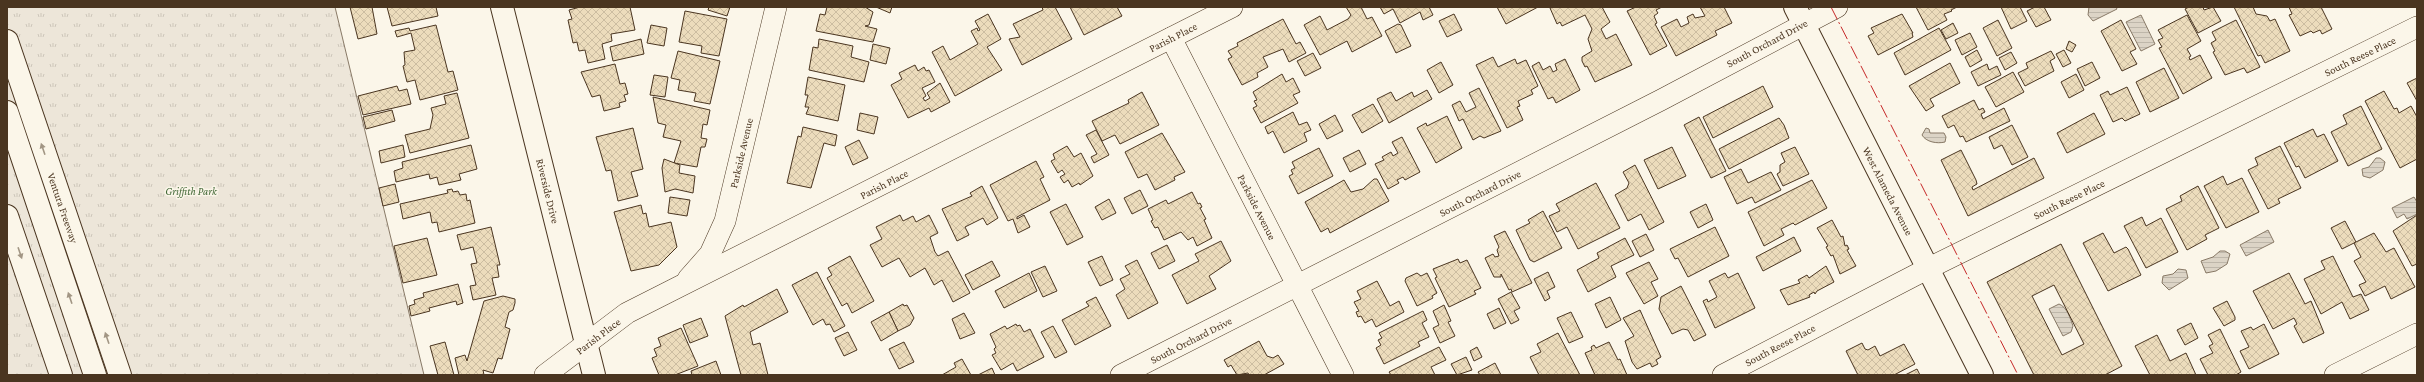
<svg xmlns="http://www.w3.org/2000/svg" width="2424" height="382" font-family="'Crimson Pro',serif">
	<style>
		.park { fill: url(#park-tufts); stroke: #887966 }
		.water { fill: url(#water-rules); stroke: #887966 }
		.building { fill: url(#building-cross-hatch); stroke: #4a3520; fill-rule: evenodd }
		.lines { fill: none; stroke-linecap: round; stroke-linejoin: round }
		.minor-casing { stroke: #4a3520; stroke-width: 22 }
		.major-casing { stroke: #4a3520; stroke-width: 24 }
		.highway-casing { stroke: #4a3520; stroke-width: 24 }
		.minor { stroke: #fbf6e9; stroke-width: 21 }
		.major { stroke: #fbf6e9; stroke-width: 22 }
		.highway { stroke: #fbf6e9; stroke-width: 22 }
		.power { stroke: #c62828; stroke-width: 1; stroke-dasharray: 14 3 2 3; stroke-linecap: butt }
		.oneway { fill: #a29684 }
		.labels { text-anchor: middle; stroke-width: 3; stroke-linejoin: round; paint-order: stroke }
		.street-label { font-size: 11px; fill: #4a3520; stroke: #fbf6e9 }
		.park-label { font-size: 11px; font-style: italic; fill: #436837; stroke: #fbf6e9 }
	</style>
	<defs>
		<pattern id="park-tufts" width="24" height="20" patternUnits="userSpaceOnUse"><rect width="24" height="20" fill="#ede6d9"/><path d="M3 7l-1-3M5 7V3M7 7l1-3M15 17l-1-3M17 17v-4M19 17l1-3" fill="none" stroke="#cdc6ba"/></pattern>
		<pattern id="water-rules" width="6" height="5" patternUnits="userSpaceOnUse"><rect width="6" height="5" fill="#dcd4c6"/><path d="M0 2.5h6" fill="none" stroke="#beb7aa"/></pattern>
		<pattern id="building-cross-hatch" width="8" height="8" patternUnits="userSpaceOnUse"><rect width="8" height="8" fill="#ecdcbc"/><path d="M0 0l8 8M0 8l8-8" fill="none" stroke="#ccbda1"/></pattern>
	</defs>
	<rect width="100%" height="100%" fill="#fbf6e9"/>
	<polygon class="park" points="7,7 335,7 424,375 7,375"/>
	<g class="water">
		<polygon points="2089,7 2116,7 2117,9 2093,21 2088,15"/>
		<polygon points="2141,15 2155,44 2141,51 2126,22"/>
		<path d="M1926,128L1929,129L1930,133H1944L1946,137L1945,142C1937,144 1926,142 1922,135Z"/>
		<polygon points="2376,158 2380,158 2385,162 2383,170 2370,178 2363,176 2362,169 2369,167"/>
		<polygon points="2414,197 2417,202 2417,214 2407,219 2404,214 2397,218 2392,208"/>
		<polygon points="2268,230 2274,242 2246,256 2240,245"/>
		<polygon points="2220,251 2225,251 2230,254 2227,264 2216,271 2206,273 2201,261 2213,257"/>
		<polygon points="2178,269 2186,270 2188,278 2169,290 2162,283 2163,276 2173,274"/>
		<path d="M2059,304C2067,307 2070,318 2073,326L2071,332L2063,336L2049,309Z"/>
	</g>
	<g class="building">
		<polygon points="350,7 372,7 377,34 358,39"/>
		<polygon points="387,7 436,7 438,16 392,26"/>
		<polygon points="580,7 630,7 635,30 611,34 612,41 602,44 605,59 588,63 585,50 579,51 577,42 573,43 568,20 572,19 569,10"/>
		<polygon points="709,7 730,7 727,16 708,10"/>
		<polygon points="827,7 865,7 873,12 869,25 865,26 877,29 873,42 816,31 820,14 825,15"/>
		<polygon points="876,7 892,7 890,13"/>
		<polygon points="1042,7 1055,7 1072,39 1022,65 1009,39 1020,37 1013,24 1043,10"/>
		<polygon points="1070,7 1117,7 1122,16 1084,35"/>
		<polygon points="1346,7 1361,7 1367,19 1372,17 1382,36 1352,52 1347,41 1320,55 1304,25 1320,16 1327,30 1348,19 1351,15"/>
		<polygon points="1380,7 1429,7 1433,15 1423,20 1420,12 1400,23 1393,9 1384,14"/>
		<polygon points="1497,7 1538,7 1506,24"/>
		<polygon points="1552,7 1602,7 1610,22 1601,29 1606,39 1616,34 1632,65 1595,82 1587,66 1585,67 1582,61 1582,57 1592,51 1588,39 1592,29 1585,15 1562,26 1560,22 1557,24 1550,8"/>
		<polygon points="1636,7 1662,7 1656,10 1658,13 1654,16 1657,23 1655,24 1667,46 1650,55 1627,11"/>
		<polygon points="1700,7 1724,7 1732,23 1715,31 1717,35 1676,56 1661,27 1677,19 1681,27 1689,23 1687,17 1693,14 1695,18 1705,16"/>
		<polygon points="1916,7 1957,7 1951,10 1952,11 1944,14 1947,20 1928,30"/>
		<polygon points="2001,7 2020,7 2027,21 2011,29"/>
		<polygon points="2035,7 2044,7 2051,20 2036,27 2027,11"/>
		<polygon points="2189,7 2203,7 2204,10 2213,7 2221,21 2198,33 2185,9"/>
		<polygon points="2234,7 2253,7 2256,14 2267,16 2270,21 2275,19 2290,51 2265,63 2261,55 2258,56"/>
		<polygon points="2289,7 2321,7 2332,29 2322,34 2320,30 2313,33 2311,31 2300,36 2289,15 2292,14"/>
		<polygon points="685,11 727,19 719,56 701,53 702,46 679,42"/>
		<polygon points="988,14 1001,39 987,47 1002,70 955,96 932,52 943,46 950,60 978,44 971,31 977,28 978,31 980,30 975,21"/>
		<polygon points="1454,14 1462,30 1447,37 1439,21"/>
		<polygon points="1902,14 1913,33 1912,33 1913,37 1878,55 1868,36 1874,33 1871,28"/>
		<polygon points="2187,15 2201,41 2187,49 2191,56 2189,57 2190,60 2200,55 2212,78 2183,94 2159,48 2162,47 2158,40 2163,38 2158,30"/>
		<polygon points="1283,19 1296,44 1300,42 1306,53 1289,62 1283,49 1263,57 1268,67 1257,73 1258,77 1242,85 1228,59 1232,57 1228,51 1238,46 1237,43"/>
		<polygon points="1998,20 2012,48 1997,56 1983,28"/>
		<polygon points="2121,20 2136,49 2130,52 2137,64 2122,71 2101,31"/>
		<polygon points="2236,20 2260,67 2247,73 2244,68 2225,75 2213,52 2215,51 2211,43 2216,40 2212,32"/>
		<polygon points="1953,23 1958,33 1946,39 1941,30"/>
		<polygon points="1398,24 1401,25 1411,46 1396,53 1385,31"/>
		<polygon points="436,25 448,72 453,71 458,90 420,100 415,80 407,82 403,66 405,65 404,52 415,50 411,33 397,37 395,31 409,28 410,31"/>
		<polygon points="651,25 667,28 664,46 647,43"/>
		<polygon points="1939,28 1951,50 1905,75 1894,53"/>
		<polygon points="1970,33 1977,47 1962,55 1955,40"/>
		<polygon points="641,39 644,54 613,61 610,47"/>
		<polygon points="819,39 853,46 851,57 869,62 864,82 809,70 813,47 818,48"/>
		<polygon points="2069,41 2076,45 2072,52 2066,49"/>
		<polygon points="873,44 890,48 886,64 870,60"/>
		<polygon points="1977,50 1982,60 1970,67 1965,57"/>
		<polygon points="2064,50 2071,63 2063,67 2056,54"/>
		<polygon points="678,51 720,61 710,104 694,101 696,93 678,90 680,80 671,78"/>
		<polygon points="2051,51 2055,58 2050,61 2054,71 2025,86 2018,73 2028,68 2026,63"/>
		<polygon points="2011,52 2017,63 2005,70 1999,58"/>
		<polygon points="1313,53 1321,68 1305,76 1297,61"/>
		<polygon points="1493,57 1498,67 1515,59 1517,64 1526,60 1538,86 1531,90 1533,94 1518,101 1520,106 1517,107 1523,120 1507,128 1476,65"/>
		<polygon points="1565,59 1580,90 1556,103 1553,97 1548,99 1532,66 1539,62 1543,70 1550,66 1553,72 1557,70 1555,64"/>
		<polygon points="1441,62 1453,85 1439,93 1427,70"/>
		<polygon points="2092,62 2100,78 2085,86 2077,69"/>
		<polygon points="1950,63 1960,83 1930,99 1934,106 1926,111 1909,86"/>
		<polygon points="615,64 620,84 625,83 628,94 624,95 626,101 619,103 620,107 604,111 600,95 592,97 581,72"/>
		<polygon points="1987,64 1989,70 1997,66 2001,75 1978,86 1971,72"/>
		<polygon points="915,65 918,71 924,67 926,71 929,70 935,82 922,88 926,96 923,98 925,101 930,98 927,93 940,83 950,102 931,112 929,108 908,118 891,85 902,79 899,73"/>
		<polygon points="2164,68 2179,98 2150,112 2136,82"/>
		<polygon points="2013,72 2024,92 1996,107 1985,87"/>
		<polygon points="1282,74 1286,82 1293,78 1300,92 1293,95 1298,103 1261,123 1253,108 1257,106 1254,101 1257,100 1253,92"/>
		<polygon points="2076,74 2084,90 2069,98 2061,82"/>
		<polygon points="654,75 668,77 665,97 650,95"/>
		<polygon points="808,77 845,85 838,121 806,114 809,107 805,107 808,95 805,95"/>
		<polygon points="2417,78 2417,101 2407,83"/>
		<polygon points="397,86 399,91 407,89 411,104 363,115 358,96"/>
		<polygon points="1763,86 1773,107 1713,138 1703,117"/>
		<polygon points="2127,87 2140,114 2125,121 2122,118 2113,122 2100,95 2108,91 2110,95"/>
		<polygon points="1479,88 1501,131 1484,138 1480,136 1473,140 1463,119 1459,121 1452,105 1460,101 1466,112 1476,107 1469,93"/>
		<polygon points="1427,90 1432,99 1389,123 1377,99 1391,92 1396,101 1412,92 1414,97"/>
		<polygon points="2384,91 2394,109 2397,108 2399,113 2411,106 2417,117 2417,159 2400,168 2365,101"/>
		<polygon points="1142,92 1159,125 1120,144 1115,135 1102,141 1092,121 1129,103 1128,100"/>
		<polygon points="457,93 469,138 410,153 405,135 430,129 433,115 431,108 446,104 444,96"/>
		<polygon points="653,97 710,110 707,125 703,124 701,138 707,139 705,147 701,147 697,167 674,163 681,141 663,137 666,125 658,123"/>
		<polygon points="1974,100 1979,110 1983,108 1985,112 1981,114 1983,119 2004,108 2010,121 1966,142 1963,136 1960,137 1954,125 1948,128 1942,116"/>
		<polygon points="1373,104 1383,121 1362,133 1352,115"/>
		<polygon points="2361,106 2382,149 2348,166 2331,132 2347,124 2343,115"/>
		<polygon points="392,110 395,121 366,129 363,117"/>
		<polygon points="1293,112 1299,125 1307,122 1311,130 1304,133 1307,141 1284,153 1273,131 1268,134 1265,127"/>
		<polygon points="860,113 878,117 874,134 857,130"/>
		<polygon points="2094,113 2105,134 2067,153 2057,133"/>
		<polygon points="1335,115 1343,131 1327,139 1319,124"/>
		<polygon points="1447,116 1462,148 1436,163 1417,128 1426,123 1427,126"/>
		<polygon points="1699,117 1726,171 1711,178 1684,125"/>
		<polygon points="1779,118 1784,125 1789,138 1729,169 1719,149"/>
		<polygon points="2012,125 2028,157 2012,165 2002,145 1994,149 1989,137"/>
		<polygon points="803,127 837,135 835,146 824,143 811,188 787,183 798,136 801,137"/>
		<polygon points="633,128 643,169 631,172 638,196 618,201 611,170 606,171 596,137"/>
		<polygon points="2313,129 2317,137 2324,134 2338,161 2305,178 2299,166 2296,167 2284,143"/>
		<polygon points="1096,130 1109,155 1094,163 1091,157 1097,154 1086,135"/>
		<polygon points="1162,133 1185,172 1174,177 1175,180 1155,190 1147,174 1138,178 1125,152"/>
		<polygon points="1402,137 1420,172 1405,180 1403,177 1397,180 1399,183 1388,189 1375,164 1384,160 1382,157 1391,152 1393,156 1398,153 1392,142"/>
		<polygon points="859,140 868,158 853,165 845,147"/>
		<polygon points="403,145 405,157 381,163 379,151"/>
		<polygon points="471,145 477,169 459,174 461,180 439,185 437,177 430,179 429,174 396,182 394,171 403,168 402,162"/>
		<polygon points="1067,146 1074,157 1081,153 1093,176 1080,185 1079,183 1072,187 1068,180 1064,183 1060,177 1065,174 1062,170 1058,173 1051,161 1055,159 1053,154"/>
		<polygon points="2280,146 2301,188 2278,199 2280,203 2268,209 2248,170 2258,165 2255,158"/>
		<polygon points="1672,147 1686,176 1658,189 1644,160"/>
		<polygon points="1795,147 1809,174 1783,186 1777,174 1780,172 1780,165 1785,162 1781,153"/>
		<polygon points="1319,148 1333,176 1298,194 1289,176 1293,174 1291,170 1295,168 1292,162"/>
		<polygon points="1359,150 1366,164 1350,172 1343,158"/>
		<polygon points="1961,150 1976,180 1977,184 1972,187 1973,190 2034,158 2044,178 1968,216 1941,160"/>
		<polygon points="664,159 680,165 679,173 695,176 693,193 675,189 665,192 662,168"/>
		<polygon points="1036,161 1044,177 1040,179 1050,200 1017,217 1017,219 1024,215 1030,227 1018,233 1013,219 1008,221 990,185"/>
		<polygon points="1635,165 1664,222 1649,230 1641,214 1628,221 1615,195 1627,188 1629,183 1623,172"/>
		<polygon points="1741,169 1748,183 1771,172 1781,190 1755,203 1752,197 1737,204 1724,177"/>
		<polygon points="2223,176 2227,185 2242,178 2259,212 2226,228 2204,186"/>
		<polygon points="1374,179 1377,179 1389,201 1330,233 1328,228 1321,232 1305,202 1344,180 1351,192 1363,189"/>
		<polygon points="1812,180 1827,208 1795,225 1793,223 1781,229 1784,235 1764,246 1748,212"/>
		<polygon points="1596,183 1620,228 1578,249 1567,227 1557,232 1549,216 1560,211 1556,204"/>
		<polygon points="395,184 399,202 383,206 379,188"/>
		<polygon points="982,186 998,218 987,225 983,218 965,227 969,235 957,241 942,209 972,196 970,193"/>
		<polygon points="2198,186 2219,228 2205,235 2207,239 2187,250 2166,209 2182,201 2180,196"/>
		<polygon points="452,189 453,192 458,191 460,195 466,194 467,201 470,200 475,223 439,232 437,222 432,223 430,212 403,219 400,204 448,193 447,190"/>
		<polygon points="1140,190 1148,206 1132,214 1124,198"/>
		<polygon points="1192,192 1198,204 1200,203 1202,207 1200,208 1206,219 1204,220 1212,238 1197,246 1193,237 1188,240 1181,232 1164,240 1158,227 1155,228 1151,221 1153,220 1148,209 1166,200 1168,204"/>
		<polygon points="670,197 690,200 687,216 668,213"/>
		<polygon points="1109,199 1116,213 1102,220 1095,207"/>
		<polygon points="1066,204 1083,237 1067,245 1050,212"/>
		<polygon points="1706,204 1713,220 1698,228 1690,212"/>
		<polygon points="641,205 643,214 646,213 649,227 671,222 677,247 659,265 631,271 614,212"/>
		<polygon points="1543,211 1562,248 1534,262 1530,260 1516,230 1530,223 1528,220"/>
		<polygon points="900,215 903,221 913,216 916,222 929,215 938,233 930,237 935,252 938,256 948,251 970,293 953,302 942,280 934,285 925,268 910,277 899,258 882,267 870,245 882,239 876,227"/>
		<polygon points="2417,215 2417,264 2412,266 2393,231"/>
		<polygon points="2142,217 2146,226 2161,218 2178,252 2146,268 2124,226"/>
		<polygon points="1832,220 1841,237 1843,236 1845,246 1847,245 1849,249 1847,250 1856,266 1840,274 1833,255 1831,256 1826,247 1828,246 1817,228"/>
		<polygon points="2345,221 2356,242 2342,249 2331,228"/>
		<polygon points="491,227 500,265 497,265 499,277 492,278 496,295 473,300 470,286 476,285 471,264 477,263 473,247 461,250 457,235"/>
		<polygon points="1715,227 1729,256 1688,277 1678,258 1675,259 1670,249"/>
		<polygon points="1505,231 1532,283 1512,292 1511,289 1509,290 1501,274 1501,277 1494,277 1485,258 1493,254 1495,257 1499,256 1497,250 1499,247 1494,236"/>
		<polygon points="2103,233 2114,253 2126,247 2128,249 2141,275 2108,291 2083,243"/>
		<polygon points="2374,233 2386,252 2394,248 2415,287 2391,299 2385,286 2365,296 2359,285 2366,282 2354,261 2361,257 2354,243"/>
		<polygon points="1646,234 1654,250 1640,257 1632,241"/>
		<polygon points="1794,237 1801,251 1763,271 1756,257"/>
		<polygon points="427,238 437,275 403,283 394,246"/>
		<polygon points="1625,238 1634,255 1611,266 1616,277 1588,292 1577,270 1599,258 1597,253"/>
		<polygon points="1221,241 1231,261 1209,276 1216,289 1187,304 1172,275 1199,261 1195,254"/>
		<path d="M2061,244L2122,366L2105,375H2034L1987,282ZM2054,285L2084,344L2062,355L2032,296Z"/>
		<polygon points="1167,245 1175,261 1159,269 1151,253"/>
		<polygon points="850,256 874,301 852,313 847,303 842,306 827,278 832,275 828,268"/>
		<polygon points="1102,256 1113,280 1100,286 1088,262"/>
		<polygon points="2333,256 2353,297 2361,294 2369,310 2350,319 2342,302 2321,314 2304,279 2325,269 2321,261"/>
		<polygon points="1458,259 1460,263 1467,260 1481,288 1474,291 1476,294 1449,307 1435,278 1437,277 1433,269"/>
		<polygon points="1137,260 1158,303 1128,319 1116,295 1125,289 1120,279 1130,274 1125,266"/>
		<polygon points="992,261 1000,276 973,290 965,275"/>
		<polygon points="1649,262 1658,279 1651,282 1658,296 1644,304 1626,273"/>
		<polygon points="1045,266 1057,291 1043,297 1031,272"/>
		<polygon points="1826,266 1834,282 1817,291 1815,294 1814,292 1809,295 1810,297 1788,305 1780,290 1800,283 1798,280 1807,275 1809,278"/>
		<polygon points="817,272 845,326 834,332 830,324 826,325 823,319 813,325 792,285"/>
		<polygon points="1548,272 1555,287 1547,291 1550,298 1545,301 1534,279"/>
		<polygon points="1029,273 1037,291 1004,308 995,291"/>
		<polygon points="1417,273 1421,276 1427,273 1437,293 1432,296 1433,298 1417,306 1405,281 1406,278"/>
		<polygon points="1725,273 1728,278 1738,273 1755,308 1715,328 1703,301 1707,299 1708,302 1717,297 1709,281"/>
		<polygon points="2289,273 2305,304 2311,301 2324,333 2303,343 2294,326 2297,324 2294,318 2273,329 2253,291"/>
		<polygon points="1377,281 1390,306 1399,301 1404,312 1376,327 1372,319 1365,323 1361,316 1358,317 1356,312 1359,311 1354,302 1361,299 1357,291"/>
		<polygon points="458,284 463,303 457,305 456,301 429,308 430,311 411,316 409,306 415,304 414,300 424,297 423,293"/>
		<polygon points="1681,286 1706,335 1694,341 1688,330 1683,329 1672,334 1659,309 1661,297"/>
		<polygon points="777,289 788,312 750,332 753,345 760,343 768,375 741,375 725,316 743,305 744,307"/>
		<polygon points="1511,292 1520,308 1514,311 1519,320 1511,324 1498,299"/>
		<polygon points="503,296 515,299 515,303 513,310 509,312 505,327 510,329 502,359 498,358 493,373 483,370 484,375 459,375 455,358 465,355 467,361 484,301"/>
		<polygon points="1096,297 1111,326 1075,345 1062,320 1089,306 1086,302"/>
		<polygon points="1610,297 1621,320 1606,328 1595,304"/>
		<polygon points="2227,301 2235,317 2235,320 2224,326 2213,308"/>
		<polygon points="903,304 904,306 907,305 914,318 910,325 898,331 889,312"/>
		<polygon points="1444,305 1451,321 1448,322 1455,336 1440,343 1433,328 1439,325 1433,311"/>
		<polygon points="1499,308 1506,323 1494,329 1487,314"/>
		<polygon points="1640,310 1661,357 1656,360 1658,364 1652,367 1650,363 1637,369 1632,362 1625,341 1634,336 1623,318"/>
		<polygon points="1423,311 1427,320 1422,323 1429,337 1418,342 1420,346 1384,364 1376,348 1381,345 1378,340 1382,338 1379,333"/>
		<polygon points="889,312 898,331 881,341 871,322"/>
		<polygon points="1571,312 1583,337 1569,343 1557,318"/>
		<polygon points="964,313 975,333 960,339 952,319"/>
		<polygon points="701,318 708,336 690,343 683,325"/>
		<polygon points="2191,323 2198,338 2185,345 2177,330"/>
		<polygon points="1016,324 1017,326 1020,325 1024,332 1030,329 1044,357 1017,371 1013,363 1001,370 992,355 996,353 994,349 996,347 990,334 1005,326 1007,329"/>
		<polygon points="2264,324 2279,354 2249,369 2240,351 2249,347 2241,331 2251,327 2253,330"/>
		<polygon points="1053,326 1067,352 1055,358 1041,332"/>
		<polygon points="681,328 698,366 675,375 659,375 652,358 657,356 654,349 661,346 658,338"/>
		<polygon points="2220,329 2241,372 2236,375 2208,375 2200,359 2213,353 2209,346 2213,344 2208,335"/>
		<polygon points="848,332 857,350 844,356 835,338"/>
		<polygon points="1558,333 1580,375 1539,375 1530,357 1541,352 1537,344"/>
		<polygon points="2157,335 2170,361 2186,353 2196,375 2150,375 2135,346"/>
		<polygon points="1259,341 1267,356 1273,358 1278,355 1284,364 1264,375 1249,375 1248,373 1237,375 1231,365 1228,367 1224,360"/>
		<polygon points="445,342 454,375 438,375 430,346"/>
		<polygon points="904,342 914,362 899,369 889,349"/>
		<polygon points="1609,342 1618,360 1620,359 1627,375 1595,375 1585,353 1592,350 1591,347 1594,345 1596,348"/>
		<polygon points="1862,343 1865,349 1868,350 1875,346 1880,356 1904,344 1915,364 1894,375 1858,375 1846,351"/>
		<polygon points="1439,347 1446,360 1431,367 1435,375 1391,375 1389,372"/>
		<polygon points="1477,347 1482,357 1474,361 1470,351"/>
		<polygon points="1466,357 1472,370 1457,375 1451,364"/>
		<polygon points="962,359 971,375 942,375 956,367 954,363"/>
		<polygon points="716,361 721,375 692,375 691,371"/>
		<polygon points="1495,363 1501,375 1480,375 1478,372"/>
		<polygon points="992,368 995,375 978,375"/>
		<polygon points="1917,369 1920,375 1905,375"/>
	</g>
	<g class="lines">
		<defs>
			<g id="minor">
				<polyline points="1171,38 1343,375"/>
				<polyline points="688,279 710,254 725,221 776,7"/>
				<polyline points="545,375 627,313 1232,7"/>
				<polyline points="1121,375 1661,100 1837,7"/>
				<polyline points="1723,375 1927,269 2417,27"/>
				<polyline points="2335,375 2417,334"/>
			</g>
			<g id="major">
				<polyline points="502,7 594,375"/>
				<polyline points="1795,7 1982,375"/>
			</g>
			<g id="highway">
				<polyline points="7,41 120,375"/>
				<polyline points="7,112 95,375"/>
				<polyline points="7,216 61,375"/>
			</g>
		</defs>
		<use href="#minor" class="minor-casing"/>
		<use href="#major" class="major-casing"/>
		<use href="#highway" class="highway-casing"/>
		<use href="#minor" class="minor"/>
		<use href="#major" class="major"/>
		<use href="#highway" class="highway"/>
		<polyline class="power" points="1831,7 2018,375"/>
	</g>
	<defs><path id="oneway-solid" d="M-6-.8H1V-3.2L6.5 0L1 3.2V.8H-6Z"/></defs>
	<g class="oneway">
		<use href="#oneway-solid" transform="translate(43 149) rotate(-109)"/>
		<use href="#oneway-solid" transform="translate(20 253) rotate(71)"/>
		<use href="#oneway-solid" transform="translate(70 298) rotate(-109)"/>
		<use href="#oneway-solid" transform="translate(107 338) rotate(-109)"/>
	</g>
	<g class="labels">
		<g class="street-label">
			<text transform="translate(1173 37) rotate(-27)" y="4">Parish Place</text>
			<text transform="translate(1767 43) rotate(-28)" y="4">South Orchard Drive</text>
			<text transform="translate(2360 56) rotate(-26)" y="4">South Reese Place</text>
			<text transform="translate(741 153) rotate(-77)" y="4">Parkside Avenue</text>
			<text transform="translate(884 184) rotate(-27)" y="4">Parish Place</text>
			<text transform="translate(548 191) rotate(76)" y="4">Riverside Drive</text>
			<text transform="translate(1888 191) rotate(63)" y="4">West Alameda Avenue</text>
			<text transform="translate(1480 193) rotate(-27)" y="4">South Orchard Drive</text>
			<text transform="translate(2069 199) rotate(-26)" y="4">South Reese Place</text>
			<text transform="translate(1257 207) rotate(63)" y="4">Parkside Avenue</text>
			<text transform="translate(63 208) rotate(71)" y="4">Ventura Freeway</text>
			<text transform="translate(598 336) rotate(-37)" y="4">Parish Place</text>
			<text transform="translate(1191 340) rotate(-27)" y="4">South Orchard Drive</text>
			<text transform="translate(1780 345) rotate(-28)" y="4">South Reese Place</text>
		</g>
		<g class="park-label">
			<text x="191" y="195">Griffith Park</text>
		</g>
	</g>
	<rect width="2424" height="382" fill="none" stroke="#4a3520" stroke-width="16"/>
</svg>
